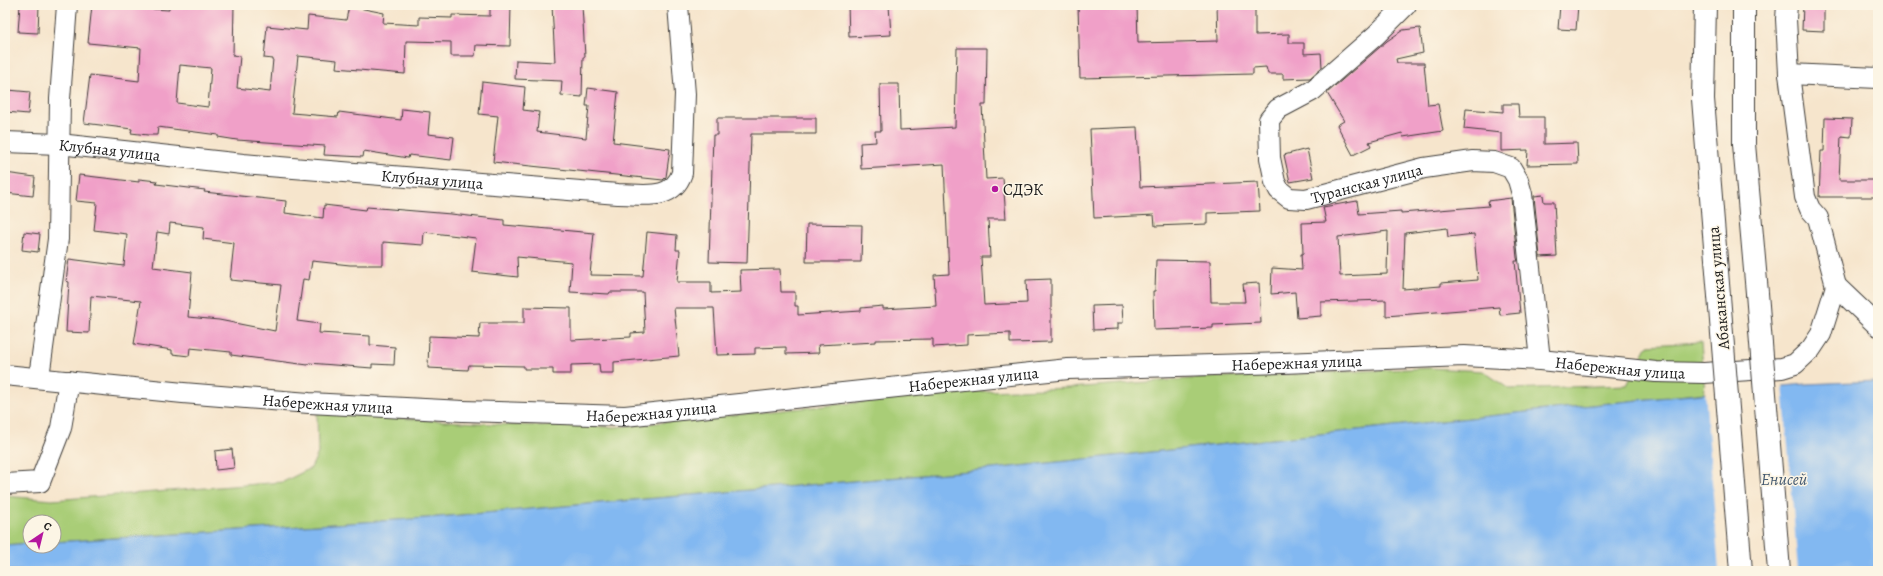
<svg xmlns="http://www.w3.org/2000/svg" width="1883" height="576" font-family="Alegreya,serif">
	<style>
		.green { fill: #a9cd77; stroke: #62744a }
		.water { fill: #82b8f1; stroke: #4f6a86 }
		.pier { fill: #f6e5cc }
		.building { fill: #f0a0c8; fill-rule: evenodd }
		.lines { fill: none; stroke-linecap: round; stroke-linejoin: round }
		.street-casing { stroke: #3d3a36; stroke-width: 22 }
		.secondary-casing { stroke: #3d3a36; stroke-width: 24 }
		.street { stroke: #fff; stroke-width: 20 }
		.secondary { stroke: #fff; stroke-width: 22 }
		.secondary-bridge-casing { stroke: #3d3a36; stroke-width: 24; stroke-linecap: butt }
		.secondary-bridge { stroke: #fff; stroke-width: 22 }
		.poi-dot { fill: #b5179e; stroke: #fcf5e5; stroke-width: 1.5 }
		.labels { text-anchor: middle; stroke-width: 3; stroke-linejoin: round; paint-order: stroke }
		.street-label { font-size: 16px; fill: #1c1c1c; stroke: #fcf5e5 }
		.poi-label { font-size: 16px; fill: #1c1c1c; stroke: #fcf5e5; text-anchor: start }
		.water-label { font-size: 17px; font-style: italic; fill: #455a71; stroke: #fcf5e5 }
	</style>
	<rect width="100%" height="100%" fill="#fcf5e5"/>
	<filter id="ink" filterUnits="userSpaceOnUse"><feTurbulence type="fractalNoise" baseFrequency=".025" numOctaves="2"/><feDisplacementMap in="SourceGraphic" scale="8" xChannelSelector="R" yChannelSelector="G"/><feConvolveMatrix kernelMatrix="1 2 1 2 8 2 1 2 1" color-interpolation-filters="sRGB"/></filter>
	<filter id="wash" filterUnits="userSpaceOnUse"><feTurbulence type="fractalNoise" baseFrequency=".012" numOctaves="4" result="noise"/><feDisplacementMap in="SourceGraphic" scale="16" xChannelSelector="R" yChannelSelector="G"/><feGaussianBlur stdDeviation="0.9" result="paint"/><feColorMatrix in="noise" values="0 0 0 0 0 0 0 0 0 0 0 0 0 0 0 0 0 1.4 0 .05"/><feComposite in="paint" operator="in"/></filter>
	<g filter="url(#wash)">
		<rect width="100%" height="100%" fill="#f6e5cc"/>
		<polygon class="green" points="1701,342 1705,393 992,469 427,518 54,542 54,522 30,522 30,543 5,545 5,496 52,500 283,482 311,468 318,453 317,413 510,425 616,427 961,392 1070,388 1201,378 1431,368 1483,371 1509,389 1627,385 1648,345"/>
		<polygon class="water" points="1878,381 1878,571 5,571 5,545 30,543 30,546 54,546 54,542 427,518 992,469 1648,399 1805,384"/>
		<polygon class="pier" points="1783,384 1798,571 1719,571 1705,391"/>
		<g id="blocks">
			<g class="building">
				<polygon points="20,5 39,5 38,33 18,32"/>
				<path d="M92,5H137V8L169,10V5H234L233,55L240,56L237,88L270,92L273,59L264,58L267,26L307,30L308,16L346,20L349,6L384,13L383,23L419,25V17L452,18V15L490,16V5H511L510,46L476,45L475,56H451V42L406,41L405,74L336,68L337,60L298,56L292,113L338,117L339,112L401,120L402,109L430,112L428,134L454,137L451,160L409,155L408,158L364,151L363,157L324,155L325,146L237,140L218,137V135L158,127L157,135H148L131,133L132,129L84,123L90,75L139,81L141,48L88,43ZM180,65L211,68L208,107L177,103Z"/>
				<polygon points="552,5 582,5 585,57 583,57 582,97 561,95 562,81 515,79 516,60 555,62"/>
				<polygon points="848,5 889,5 891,35 849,37"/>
				<polygon points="1078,5 1137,5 1138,43 1218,41 1217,5 1255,5 1255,35 1289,34 1289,43 1304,43 1304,54 1321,53 1322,67 1310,78 1283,79 1283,74 1268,74 1266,67 1253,68 1253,74 1080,78"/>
				<polygon points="1560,5 1578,5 1576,30 1558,29"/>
				<polygon points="1803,5 1824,5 1824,31 1802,30"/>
				<polygon points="1420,28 1423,53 1396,59 1397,63 1424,63 1428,105 1438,104 1443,131 1403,137 1402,133 1369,142 1371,146 1353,155 1337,125 1344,121 1327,93 1387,41 1403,30"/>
				<path d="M957,48H987L986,105H982L986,179L1003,178L1006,219H988L990,257H981L984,305L1027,303L1026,280L1051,279V342L1010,343V333L967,335V345L933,347V339L876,340V342L818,345L819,353L786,354V347L755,348V354L717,355L714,308H674L679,356L614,362V373H600L599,364L571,365V374H553V369H524V366L469,365L468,370L428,368L429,336L479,338L480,323H524V307L571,308V340L631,337V333L645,332L643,292H610L609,294L570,292L572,262L517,257L518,277L472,272L476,238L424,232L423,245L383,242V265H350L312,261L309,280L303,279L297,321L320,324L319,333L370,336V345L395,347L394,365L372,364V368L309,363L308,365L231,355V352L190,348L189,356L172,354V350L134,344L141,301L91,296L89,333L66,332L69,282L66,281L69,259L124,266L127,234L94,230L97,203L76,201L79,175L139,182V179L157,181L156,184L205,190L204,192L286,201L285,213L323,218L324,205L366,210L367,207L451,214L504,220V225L594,233L590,275L643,276L647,232L677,235L676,250H680L677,282H711V293L741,292L740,270L780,269L781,292H795V306H798V315L861,311V308L883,306V309L936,306L934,275L949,274L944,164L861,169L860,143L876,142L875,131H881L880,84H899L900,130L955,127ZM170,223L204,227L203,239L234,243L230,280L281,285L275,331L219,320L188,317L192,272L153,267L157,232L169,234Z"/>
				<polygon points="482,82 525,87 523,110 539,112 537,132 586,138 589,106 586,106 588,88 618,92 613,142 670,149 666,177 663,180 493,162 498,116 479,114"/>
				<polygon points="8,90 30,92 28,114 6,112"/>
				<polygon points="1503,104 1518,104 1519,117 1544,117 1544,144 1577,143 1578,164 1527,165 1528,150 1501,151 1501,133 1464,129 1466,109 1503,112"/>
				<polygon points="717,118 816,118 816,134 751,134 747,263 709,262 713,135 717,135"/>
				<polygon points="1825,118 1852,119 1851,137 1841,136 1839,180 1878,180 1878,197 1819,197 1821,151 1824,151"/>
				<polygon points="1137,127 1140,187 1258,182 1260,211 1207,213 1207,224 1155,226 1154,215 1094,218 1090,129"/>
				<polygon points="1307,149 1313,178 1290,182 1284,155"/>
				<polygon points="5,173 35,177 33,196 5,193"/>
				<polygon points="1543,195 1544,202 1554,202 1557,256 1540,257 1534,196"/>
				<path d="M1511,198L1517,258L1518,261H1515L1520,313L1500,315L1499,307L1386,316V300L1321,302V316L1297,318L1295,292L1271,294L1272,268L1302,270L1301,254H1303L1302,223L1326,222L1323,207L1357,201L1359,214L1401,211V213L1489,206L1488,201ZM1447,228L1448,237L1474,234L1478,280L1441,283V286L1403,289L1405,233ZM1388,231L1387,274L1340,276L1338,237Z"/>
				<polygon points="807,224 862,225 861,262 806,262"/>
				<polygon points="24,232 40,234 38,252 22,250"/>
				<polygon points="1156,260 1210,261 1211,302 1245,302 1243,284 1259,283 1261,323 1213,325 1213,328 1154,330 1153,291 1155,291"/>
				<polygon points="1122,305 1123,323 1118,323 1118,329 1093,330 1092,306"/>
				<polygon points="232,449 234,468 216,470 215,451"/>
			</g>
		</g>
	</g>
	<g filter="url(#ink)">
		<use href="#blocks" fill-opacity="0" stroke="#3d3a36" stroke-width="1"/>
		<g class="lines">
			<defs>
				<g id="street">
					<path id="s1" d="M1406,5L1376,35L1312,91L1278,109L1269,120L1270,158L1275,182L1279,190L1289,198L1306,199L1424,168L1473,161L1494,162L1511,168L1518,180L1522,194L1540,360"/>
					<polyline points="1787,5 1786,19 1789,74 1805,197 1810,209 1818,218 1836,286"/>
					<polyline points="1789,74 1878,78"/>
					<path id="s2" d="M5,142L59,144L243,164L618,194C643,194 672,202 682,173L685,94L678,5"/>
					<polyline points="1836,286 1878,326"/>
					<path id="s3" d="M5,375L183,393L309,403L463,411L625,416L1068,369L1283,363L1464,356L1540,360L1656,372L1704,373L1782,368L1795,364L1811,349L1821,334L1836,286"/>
					<polyline points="39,377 58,239 60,99 67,5"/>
					<polyline points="5,484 40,482 61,428 69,381"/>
				</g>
				<g id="secondary">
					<polyline points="1705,5 1703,99 1719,296"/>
					<polyline points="1744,5 1744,144 1757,293"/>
				</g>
			</defs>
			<use href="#street" class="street-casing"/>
			<use href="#secondary" class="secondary-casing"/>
			<use href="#street" class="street"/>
			<use href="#secondary" class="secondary"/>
			<defs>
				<g id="secondary-bridge">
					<polyline points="1757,293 1779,571"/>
					<polyline points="1719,296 1741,571"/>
				</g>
			</defs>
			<use href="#secondary-bridge" class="secondary-bridge-casing"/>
			<use href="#secondary-bridge" class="secondary-bridge"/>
		</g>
	</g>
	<circle class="poi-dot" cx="995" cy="189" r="4"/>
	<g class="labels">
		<g class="street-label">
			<text dy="6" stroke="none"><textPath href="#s2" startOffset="105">Клубная улица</textPath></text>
			<text dy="6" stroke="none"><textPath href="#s2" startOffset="429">Клубная улица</textPath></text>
			<text dy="6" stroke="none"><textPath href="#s1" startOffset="344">Туранская улица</textPath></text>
			<text transform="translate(1718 288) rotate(-95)" y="6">Абаканская улица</text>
			<text dy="6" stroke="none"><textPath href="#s3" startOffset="1296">Набережная улица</textPath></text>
			<text dy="6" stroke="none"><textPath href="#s3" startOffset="1620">Набережная улица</textPath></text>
			<text dy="6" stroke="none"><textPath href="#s3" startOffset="972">Набережная улица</textPath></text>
			<text dy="6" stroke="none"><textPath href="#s3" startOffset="324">Набережная улица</textPath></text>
			<text dy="6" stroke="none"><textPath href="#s3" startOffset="648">Набережная улица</textPath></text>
		</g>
		<g class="poi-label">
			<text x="1003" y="195">СДЭК</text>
		</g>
		<g class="water-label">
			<text x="1784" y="485">Енисей</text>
		</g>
	</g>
	<rect width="1883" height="576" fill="none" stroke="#fcf5e5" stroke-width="20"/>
	<g transform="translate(42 534) rotate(35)"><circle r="19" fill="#fcf5e5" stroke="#a29e95"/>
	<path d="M0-3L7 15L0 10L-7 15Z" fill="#b5179e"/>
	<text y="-6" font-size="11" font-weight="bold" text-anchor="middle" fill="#1c1c1c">С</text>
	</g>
</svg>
